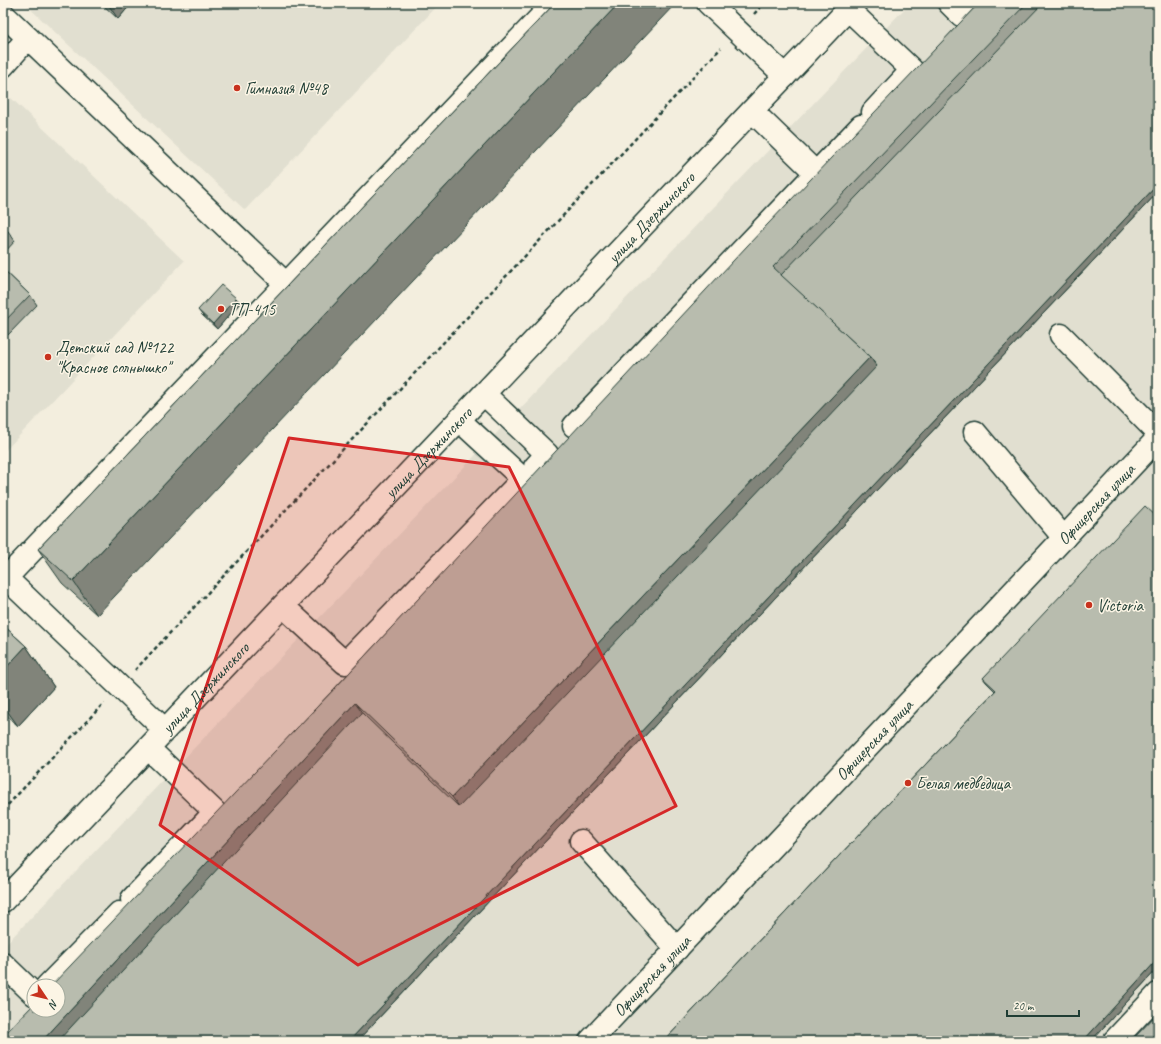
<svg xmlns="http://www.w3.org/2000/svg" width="1161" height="1044" font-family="Caveat,sans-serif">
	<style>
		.built { fill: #e1dfd0; fill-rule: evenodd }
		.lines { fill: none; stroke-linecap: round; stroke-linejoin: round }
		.minor-casing { stroke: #1f3d34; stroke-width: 25 }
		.major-casing { stroke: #1f3d34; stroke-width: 25 }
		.path { stroke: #1f3d34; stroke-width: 2.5; stroke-dasharray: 4 3; stroke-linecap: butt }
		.minor { stroke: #fcf5e5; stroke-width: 22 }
		.major { stroke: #fcf5e5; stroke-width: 22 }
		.wall { fill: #9ea296; stroke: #1f3d34 }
		.shaded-wall { fill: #81847a; stroke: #1f3d34 }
		.building { fill: #b8bcae; stroke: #1f3d34 }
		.marked { fill: #d62828; fill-opacity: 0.2; stroke: #d62828; stroke-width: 3; stroke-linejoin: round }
		.poi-dot { fill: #c8321e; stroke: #fcf5e5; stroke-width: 1.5 }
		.labels { text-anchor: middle; stroke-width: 3; stroke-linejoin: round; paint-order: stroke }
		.poi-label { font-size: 17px; fill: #1f3d34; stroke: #fcf5e5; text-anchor: start }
		.street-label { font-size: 17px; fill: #1f3d34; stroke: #fcf5e5 }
	</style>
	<rect width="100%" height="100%" fill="#f3eede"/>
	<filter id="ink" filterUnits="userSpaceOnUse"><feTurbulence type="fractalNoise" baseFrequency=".025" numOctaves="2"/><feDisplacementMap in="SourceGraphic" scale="8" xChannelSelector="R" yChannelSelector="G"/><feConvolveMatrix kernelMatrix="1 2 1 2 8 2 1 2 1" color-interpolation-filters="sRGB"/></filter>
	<g filter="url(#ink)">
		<g class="built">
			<polygon points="24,3 440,3 245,210"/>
			<path d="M910,3H1158V1041H3V947ZM34,986H58V1010H34Z"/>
			<polygon points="11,98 184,261 3,453 3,107"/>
		</g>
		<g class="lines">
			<defs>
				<g id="minor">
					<polyline points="708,3 785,76"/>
					<polyline points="949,3 961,15 972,3"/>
					<polyline points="848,9 912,70 873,112"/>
					<polyline points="3,14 286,284"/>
					<polyline points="3,66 28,38"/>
					<polyline points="816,173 861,126"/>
					<polyline points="1061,335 1158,433"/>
					<polyline points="484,394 547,454 535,467"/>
					<polyline points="574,426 816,173 752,111"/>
					<polyline points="975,432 1064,538"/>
					<polyline points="283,606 345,663 523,479 459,420"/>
					<polyline points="165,730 6,578 554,3"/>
					<polyline points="581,841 677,949"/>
					<polyline points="132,899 215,812 148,748"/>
					<polyline points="3,964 34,994"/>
					<polyline points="47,986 119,913"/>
					<path id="s1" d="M590,1041L1158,438"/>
					<polyline points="1114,1041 1158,994"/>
				</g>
				<g id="major">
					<path id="s2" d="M3,901L854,3"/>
				</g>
			</defs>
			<use href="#minor" class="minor-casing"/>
			<use href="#major" class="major-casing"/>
			<g class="path">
				<polyline points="754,14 764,3"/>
				<polyline points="135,670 721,48"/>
				<polyline points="3,810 104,703"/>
			</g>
			<use href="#minor" class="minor"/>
			<use href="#major" class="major"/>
		</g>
		<g class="wall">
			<polygon points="101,3 132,3 118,19"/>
			<polygon points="555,3 97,615 62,583 38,549"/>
			<polygon points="979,3 1158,3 1158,192 357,1041 3,1041"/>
			<polygon points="3,226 8,231 15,241 3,254"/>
			<polygon points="3,269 30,295 37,305 8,335 3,330"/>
			<polygon points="236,298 240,303 217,329 202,315 198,310"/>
			<polygon points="1158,518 1158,968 1091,1041 664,1041 995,691 986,682 983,678"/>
			<polygon points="3,625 26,646 54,687 18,726 3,712"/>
		</g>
		<g class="shaded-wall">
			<polygon points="109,3 132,3 118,19 108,4"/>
			<polygon points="293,3 301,3 296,8"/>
			<polygon points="619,3 676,3 97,615 73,581"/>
			<polygon points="1158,184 1158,192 357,1041 349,1041"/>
			<polygon points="236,298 240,303 217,329 213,324"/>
			<polygon points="870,357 880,371 463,812 452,797"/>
			<polygon points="26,646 54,687 18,726 3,705 3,671"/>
			<polygon points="355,703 366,718 66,1041 42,1041"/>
			<polygon points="1158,959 1158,968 1091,1041 1083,1041"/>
		</g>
		<g class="building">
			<polygon points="555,3 619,3 73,581 38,549"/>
			<polygon points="979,3 1027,3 773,267 870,357 452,797 355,703 42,1041 3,1041 3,1036 34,1004 34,1010 58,1010 58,986 51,986 337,686 747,246"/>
			<polygon points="1043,3 1158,3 1158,184 349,1041 58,1041 362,713 459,807 877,366 870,357 781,275"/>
			<polygon points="3,226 8,231 3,237"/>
			<polygon points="3,269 30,295 3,323"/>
			<polygon points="221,285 236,298 213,324 198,310"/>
			<polygon points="1145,506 1158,518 1158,959 1083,1041 664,1041 996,690 983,678"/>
			<polygon points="3,625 26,646 3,671"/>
			<polygon points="1158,1013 1158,1041 1131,1041"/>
		</g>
	</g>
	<path class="marked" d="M289,438L509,467L676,806L358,965L160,825Z"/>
	<g class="poi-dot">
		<circle cx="237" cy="88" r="4"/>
		<circle cx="221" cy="309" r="4"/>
		<circle cx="48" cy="357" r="4"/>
		<circle cx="1089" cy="605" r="4"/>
		<circle cx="908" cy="783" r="4"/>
	</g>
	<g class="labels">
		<g class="poi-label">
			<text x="245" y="94">Гимназия №48</text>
			<text x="229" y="315">ТП-415</text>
			<text x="56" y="353">Детский сад №122<tspan x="56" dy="20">"Красное солнышко"</tspan></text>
			<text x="1097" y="611">Victoria</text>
			<text x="916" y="789">Белая медведица</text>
		</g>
		<g class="street-label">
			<text dy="6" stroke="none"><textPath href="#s2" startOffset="942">улица Дзержинского</textPath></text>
			<text dy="6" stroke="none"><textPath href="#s2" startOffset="618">улица Дзержинского</textPath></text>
			<text dy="6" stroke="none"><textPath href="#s1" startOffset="738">Офицерская улица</textPath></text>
			<text dy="6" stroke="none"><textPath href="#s2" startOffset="294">улица Дзержинского</textPath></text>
			<text dy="6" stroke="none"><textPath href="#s1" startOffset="414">Офицерская улица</textPath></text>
			<text dy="6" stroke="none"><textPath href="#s1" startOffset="90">Офицерская улица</textPath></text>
		</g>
	</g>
	<rect width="1161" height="1044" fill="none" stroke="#fcf5e5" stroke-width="16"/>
	<rect x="8" y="8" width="1145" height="1028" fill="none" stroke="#1f3d34" stroke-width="1.5" filter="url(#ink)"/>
	<g transform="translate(46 998) rotate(125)"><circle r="19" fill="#fcf5e5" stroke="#a4ab9e"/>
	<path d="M0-3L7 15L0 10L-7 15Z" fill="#c8321e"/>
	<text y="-6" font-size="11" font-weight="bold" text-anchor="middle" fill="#1f3d34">N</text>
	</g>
	<path d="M1007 1010v6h72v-6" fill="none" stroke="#1f3d34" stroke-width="2"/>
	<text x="1013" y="1010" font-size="12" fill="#1f3d34" stroke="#fcf5e5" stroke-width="3" paint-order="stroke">20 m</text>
</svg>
